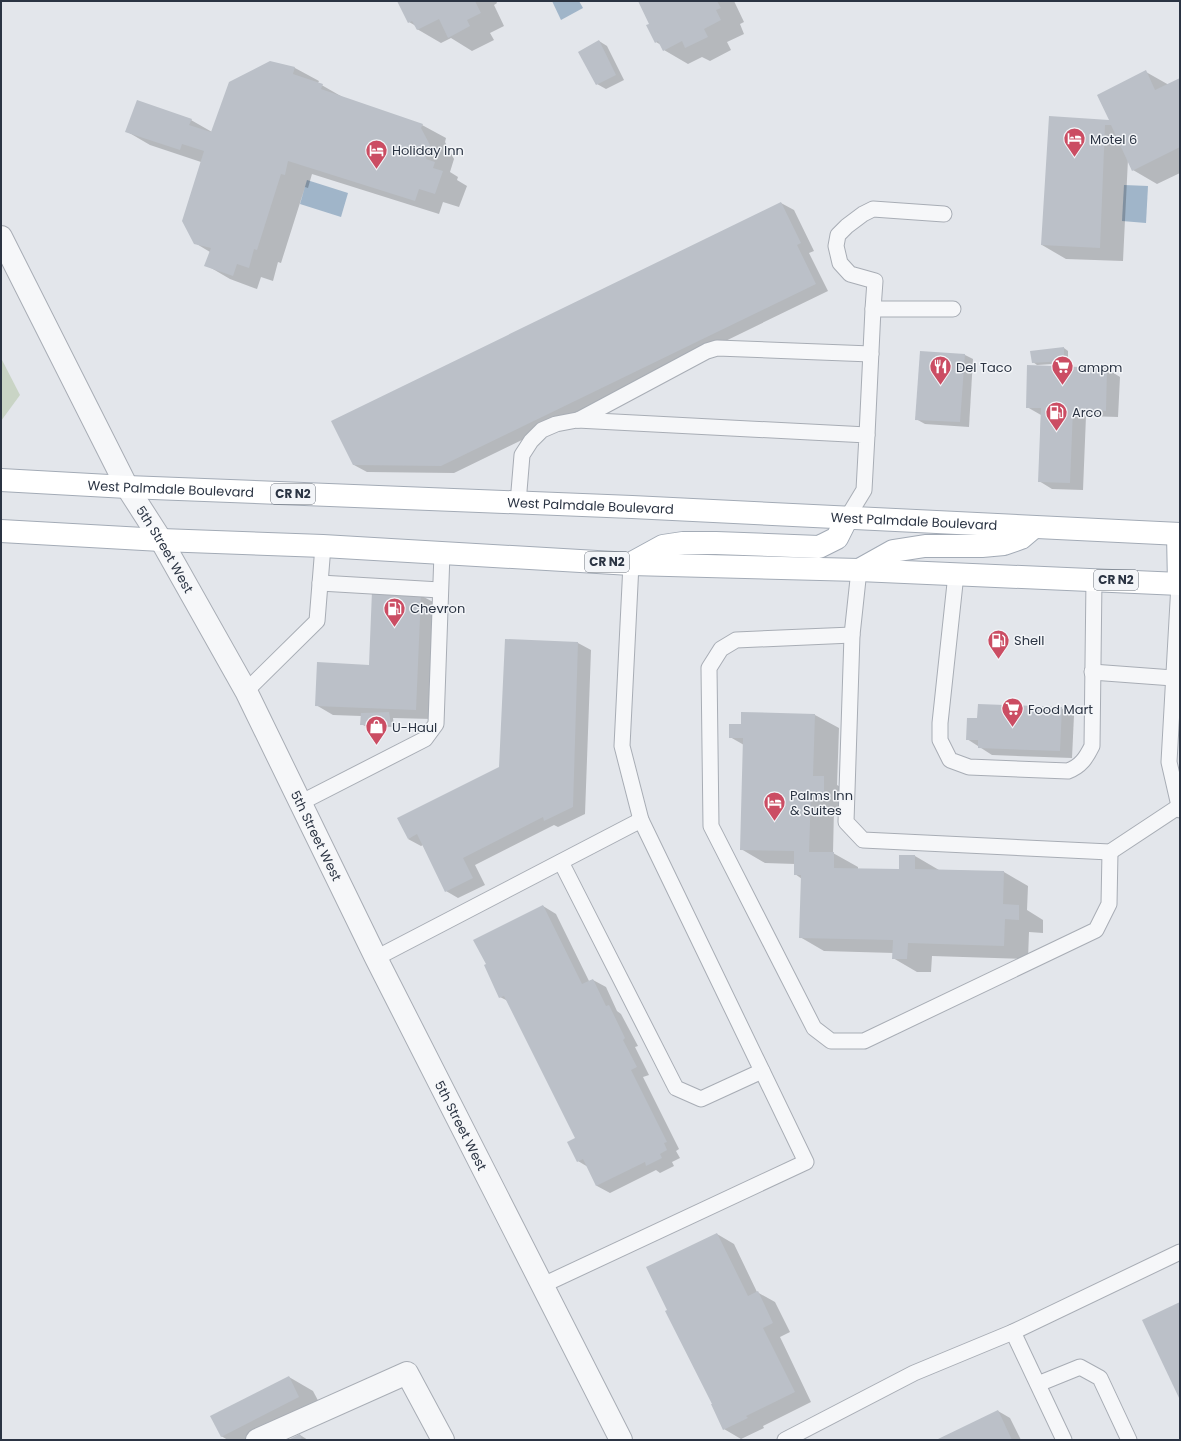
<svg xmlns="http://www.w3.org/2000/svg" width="1181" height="1441" font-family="Poppins,sans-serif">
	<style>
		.green { fill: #c9d4c5 }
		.water { fill: #a0b5c9 }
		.shadow { fill: #0003 }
		.building { fill: #bbc0c8 }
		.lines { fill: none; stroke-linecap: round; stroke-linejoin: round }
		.service-casing { stroke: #a8adb5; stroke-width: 17 }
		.minor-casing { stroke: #a8adb5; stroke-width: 24 }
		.tertiary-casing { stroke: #a8adb5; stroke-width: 24 }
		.primary-casing { stroke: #a3abb6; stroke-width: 24 }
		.service { stroke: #f6f7f9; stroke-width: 15 }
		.minor { stroke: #f6f7f9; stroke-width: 22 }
		.tertiary { stroke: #f6f7f9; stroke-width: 22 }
		.primary { stroke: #fff; stroke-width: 22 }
		.labels { text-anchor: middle; stroke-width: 3; stroke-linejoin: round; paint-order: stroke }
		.shield { fill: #f3f5f8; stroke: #676e79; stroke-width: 1 }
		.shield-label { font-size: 12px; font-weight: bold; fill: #2b3443 }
		.poi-label { font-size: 13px; fill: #2b3443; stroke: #f3f5f8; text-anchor: start }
		.street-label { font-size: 13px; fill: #2b3443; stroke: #f3f5f8 }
	</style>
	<rect width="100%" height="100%" fill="#e3e6eb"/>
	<polygon class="green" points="1,358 20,395 1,421"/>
	<g class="water">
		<polygon points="552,1 579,1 583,8 561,20"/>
		<polygon points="307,180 348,193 341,217 300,204"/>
		<polygon points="1124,185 1148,186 1146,223 1122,221"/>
	</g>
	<g class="shadow">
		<polygon points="398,1 496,1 497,3 494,5 504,26 490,33 494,40 472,51 451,38 441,43 417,29 416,26 409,22"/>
		<polygon points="639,1 734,1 744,22 740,24 744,34 727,42 731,50 710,61 702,57 688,64 664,50 661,45 656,42 650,24"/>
		<polygon points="599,41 607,46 624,80 606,89 597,84"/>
		<polygon points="270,62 295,68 319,81 318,83 346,99 422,125 446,138 445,142 454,159 450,172 458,177 457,180 467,186 459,207 443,202 439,214 312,174 308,188 305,187 281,263 278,262 273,281 261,277 257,289 230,279 206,265 210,252 195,243 201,162 150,145 126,131 191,120 212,132"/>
		<polygon points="1146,72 1169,85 1180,79 1180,173 1157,184 1133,170 1128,159 1123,261 1066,259 1042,245 1050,117 1110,121"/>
		<polygon points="781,203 794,210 814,251 809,253 828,291 454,473 367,472 354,465"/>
		<polygon points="1064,348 1068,351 1068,363 1037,365 1033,362"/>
		<polygon points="921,352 965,355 973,359 969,427 925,424 916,419"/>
		<polygon points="1028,366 1107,369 1120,377 1118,417 1086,416 1083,490 1052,489 1039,481 1041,415 1027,407"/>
		<polygon points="420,595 437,604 432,719 393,718 394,727 365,726 361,724 361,716 333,715 316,705 370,666"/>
		<polygon points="506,641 578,643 591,650 585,814 558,827 554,825 475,865 485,885 458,898 446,891 423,845 421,846 408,839 500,767"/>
		<polygon points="1061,708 1074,715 1072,758 992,755 967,739"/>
		<polygon points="815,715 839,728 837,785 848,791 848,808 834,808 833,853 858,867 858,869 900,870 900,856 915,856 939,870 1004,872 1028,886 1027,910 1043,920 1043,933 1029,932 1028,959 932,956 931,972 917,972 893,958 894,953 824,951 800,937 802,879 795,874 795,864 765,863 741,849 744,745 730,737 742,725"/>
		<polygon points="543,906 556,914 589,981 593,980 606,987 617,1011 621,1014 638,1046 635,1047 649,1075 643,1077 679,1149 676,1151 680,1158 672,1162 674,1166 660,1173 656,1170 610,1193 597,1186 588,1167 578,1161 576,1138 508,1001 500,997"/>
		<polygon points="717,1234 734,1244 757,1292 775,1302 790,1332 780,1337 811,1402 763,1426 764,1428 741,1439 724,1429 714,1404 668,1310"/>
		<polygon points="289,1377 313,1391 323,1410 265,1440 228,1440 221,1436"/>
		<polygon points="998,1411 1010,1418 1021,1440 938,1440"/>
		<polygon points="300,1435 308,1440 290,1440"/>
	</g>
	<g class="building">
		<polygon points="397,1 475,1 481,13 467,20 470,26 448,38 439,19 417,30 412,21 408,23"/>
		<polygon points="638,1 717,1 721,8 716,10 721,20 704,29 708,37 685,48 682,41 663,51 658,41 655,43 646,25 649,24"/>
		<polygon points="599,40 616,75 596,85 578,52"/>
		<polygon points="270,61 295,67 293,74 323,84 321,89 423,124 421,128 430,145 426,159 435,162 433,168 443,171 435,194 419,189 415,201 288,161 285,175 281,174 257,250 254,249 249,268 237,264 233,276 204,266 211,248 194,244 182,221 204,151 182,144 180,150 125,132 137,100 192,119 189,125 211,132 229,82"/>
		<polygon points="1146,70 1155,90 1180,78 1180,147 1132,171 1111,125 1105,125 1100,248 1041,245 1049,116 1109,120 1097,95"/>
		<polygon points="781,202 801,243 797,245 816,284 441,466 353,465 331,421"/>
		<polygon points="1064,347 1064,361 1032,363 1030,351"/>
		<polygon points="920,351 965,354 960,422 915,420"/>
		<polygon points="1027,365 1107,368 1106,411 1073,409 1070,483 1038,482 1041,408 1026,408"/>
		<polygon points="372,591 421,594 416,710 315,706 317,662 369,665"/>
		<polygon points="505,639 578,642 573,807 544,821 543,817 463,858 473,878 445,892 417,834 408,839 397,818 499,767"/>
		<polygon points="978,704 1062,707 1060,751 978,748 978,740 966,740 967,718 977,718"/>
		<polygon points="389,712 391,725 360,725 361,713"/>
		<polygon points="741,712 815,714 813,776 824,776 824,794 811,794 809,852 834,852 834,868 899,869 899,855 915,855 915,869 1004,871 1003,904 1019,905 1019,920 1005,919 1004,946 908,943 907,959 892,959 893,940 799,938 801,875 794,875 794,851 740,850 743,738 729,738 729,724 741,724"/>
		<polygon points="543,905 582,984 593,979 606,1006 609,1005 625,1038 623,1040 637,1067 631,1070 667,1142 664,1143 667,1150 660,1154 662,1158 646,1166 645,1162 596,1186 583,1159 577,1162 567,1142 575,1138 504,996 499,998 484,965 486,964 473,940"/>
		<polygon points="717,1233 748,1296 758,1291 773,1323 763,1328 795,1392 746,1416 748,1418 723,1430 711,1404 712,1404 665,1311 667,1310 646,1267"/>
		<polygon points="1180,1302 1180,1400 1142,1320"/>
		<polygon points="289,1376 299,1397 221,1437 210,1416"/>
		<polygon points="998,1410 1012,1440 936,1440"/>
		<polygon points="300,1434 302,1440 288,1440"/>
	</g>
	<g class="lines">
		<defs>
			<g id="service">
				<polyline points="873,309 875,281 850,274 840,263 836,246 838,235 847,226 863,214 873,209 944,214"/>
				<polyline points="578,420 707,351 717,348 871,354"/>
				<polyline points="867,435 873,309 953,309"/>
				<polyline points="518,503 522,455 531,441 542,430 556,424 577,420 867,435 864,490 847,518"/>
				<polyline points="631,564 622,746 641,820"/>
				<polyline points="859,570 852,635 846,822 863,840 1110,852 1178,807"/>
				<path d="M956,574L940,723V740L950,760L969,767L1068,771C1081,766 1086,758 1092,746L1094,579"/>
				<polyline points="320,583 440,590"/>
				<polyline points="1179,584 1169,762 1180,810"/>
				<polyline points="852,635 736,640 721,649 709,668 711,826 814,1028 831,1041 864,1041 1096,930 1109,904 1110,852"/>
				<polyline points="1092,672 1173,678 1180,678"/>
				<polyline points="246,691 317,621 323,546"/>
				<polyline points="300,803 425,739 436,724 442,553"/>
				<polyline points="561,862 676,1088 701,1099 762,1071"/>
				<polyline points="376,958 641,820 806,1162 543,1285"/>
				<polyline points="1013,1332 1180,1252"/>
				<polyline points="1038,1384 1080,1367 1100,1378 1129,1440"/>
				<polyline points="785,1440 914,1373 1013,1332 1064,1440"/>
			</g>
			<polyline id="minor" points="257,1440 407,1373 443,1440"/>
			<g id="tertiary">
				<path id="s1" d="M1,237L127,487L161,540L246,691L376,958L621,1440"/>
			</g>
			<g id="primary">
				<path id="s2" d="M1,480L127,487L632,507L1180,534"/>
				<polyline points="1,531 161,540 323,546 631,564 859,570 1180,584"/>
				<polyline points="1178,534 1179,584"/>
				<polyline points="632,563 663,546 683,543 716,543 819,547 837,538 847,518"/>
				<polyline points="859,570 893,551 925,546 982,546 1004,544 1021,538 1034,527"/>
			</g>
		</defs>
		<use href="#service" class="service-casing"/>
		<use href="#minor" class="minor-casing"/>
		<use href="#tertiary" class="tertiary-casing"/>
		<use href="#primary" class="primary-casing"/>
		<use href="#service" class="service"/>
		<use href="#minor" class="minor"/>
		<use href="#tertiary" class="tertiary"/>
		<use href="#primary" class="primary"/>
	</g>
	<defs>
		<symbol id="hotel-pin" viewBox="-11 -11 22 30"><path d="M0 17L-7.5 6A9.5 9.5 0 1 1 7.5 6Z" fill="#cb4d63" stroke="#f3f5f8"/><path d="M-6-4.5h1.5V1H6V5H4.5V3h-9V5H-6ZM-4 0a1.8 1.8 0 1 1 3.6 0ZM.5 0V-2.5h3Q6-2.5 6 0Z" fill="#fff"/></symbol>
		<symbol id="restaurant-pin" viewBox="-11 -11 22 30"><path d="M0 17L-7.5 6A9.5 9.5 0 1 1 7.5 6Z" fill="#cb4d63" stroke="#f3f5f8"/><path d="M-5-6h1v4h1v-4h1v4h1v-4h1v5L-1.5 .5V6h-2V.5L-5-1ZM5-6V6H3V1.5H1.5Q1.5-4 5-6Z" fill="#fff"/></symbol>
		<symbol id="supermarket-pin" viewBox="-11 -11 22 30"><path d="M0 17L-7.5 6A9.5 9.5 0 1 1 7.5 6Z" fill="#cb4d63" stroke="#f3f5f8"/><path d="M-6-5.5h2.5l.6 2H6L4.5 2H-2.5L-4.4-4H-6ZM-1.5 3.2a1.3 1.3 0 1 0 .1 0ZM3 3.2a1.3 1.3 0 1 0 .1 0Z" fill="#fff"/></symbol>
		<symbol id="fuel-pin" viewBox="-11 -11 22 30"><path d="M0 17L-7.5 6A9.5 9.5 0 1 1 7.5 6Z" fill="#cb4d63" stroke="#f3f5f8"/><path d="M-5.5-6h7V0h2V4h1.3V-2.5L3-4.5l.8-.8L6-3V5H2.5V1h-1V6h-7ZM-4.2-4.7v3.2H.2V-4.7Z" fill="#fff"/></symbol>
		<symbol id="shop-pin" viewBox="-11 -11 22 30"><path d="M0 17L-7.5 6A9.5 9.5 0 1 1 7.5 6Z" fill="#cb4d63" stroke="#f3f5f8"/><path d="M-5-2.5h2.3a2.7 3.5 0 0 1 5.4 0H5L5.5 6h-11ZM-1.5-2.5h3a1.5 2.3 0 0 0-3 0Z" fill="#fff"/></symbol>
	</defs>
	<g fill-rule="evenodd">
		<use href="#hotel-pin" x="1062" y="126" width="25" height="34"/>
		<use href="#hotel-pin" x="364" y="138" width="25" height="34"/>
		<use href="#restaurant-pin" x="928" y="354" width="25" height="34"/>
		<use href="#supermarket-pin" x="1050" y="354" width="25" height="34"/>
		<use href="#fuel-pin" x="1044" y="400" width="25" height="34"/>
		<use href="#fuel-pin" x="382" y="596" width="25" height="34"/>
		<use href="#fuel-pin" x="986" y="628" width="25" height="34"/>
		<use href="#supermarket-pin" x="1000" y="696" width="25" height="34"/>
		<use href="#shop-pin" x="364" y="714" width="25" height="34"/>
		<use href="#hotel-pin" x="762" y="790" width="25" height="34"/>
	</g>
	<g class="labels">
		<g class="shield">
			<rect x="271" y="484" width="44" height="20" rx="3"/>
			<rect x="585" y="552" width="44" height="20" rx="3"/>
			<rect x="1094" y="570" width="44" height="20" rx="3"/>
		</g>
		<g class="shield-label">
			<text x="293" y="498">CR N2</text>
			<text x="607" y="566">CR N2</text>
			<text x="1116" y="584">CR N2</text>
		</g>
		<g class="poi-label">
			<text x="1090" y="144">Motel 6</text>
			<text x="392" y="155">Holiday Inn</text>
			<text x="956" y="372">Del Taco</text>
			<text x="1078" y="372">ampm</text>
			<text x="1072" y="417">Arco</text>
			<text x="410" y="613">Chevron</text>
			<text x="1014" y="645">Shell</text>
			<text x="1028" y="714">Food Mart</text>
			<text x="392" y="732">U-Haul</text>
			<text x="790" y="800">Palms Inn<tspan x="790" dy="15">&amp; Suites</tspan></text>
		</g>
		<g class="street-label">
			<text dy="5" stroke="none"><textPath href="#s2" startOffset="170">West Palmdale Boulevard</textPath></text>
			<text dy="5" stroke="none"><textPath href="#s2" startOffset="590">West Palmdale Boulevard</textPath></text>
			<text dy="5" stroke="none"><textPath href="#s2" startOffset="914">West Palmdale Boulevard</textPath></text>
			<text dy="5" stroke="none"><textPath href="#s1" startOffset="353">5th Street West</textPath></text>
			<text dy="5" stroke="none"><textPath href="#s1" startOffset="677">5th Street West</textPath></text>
			<text dy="5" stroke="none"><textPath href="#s1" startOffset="1001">5th Street West</textPath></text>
		</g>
	</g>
	<rect width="1181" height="1441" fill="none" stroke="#2b3443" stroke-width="4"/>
</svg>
